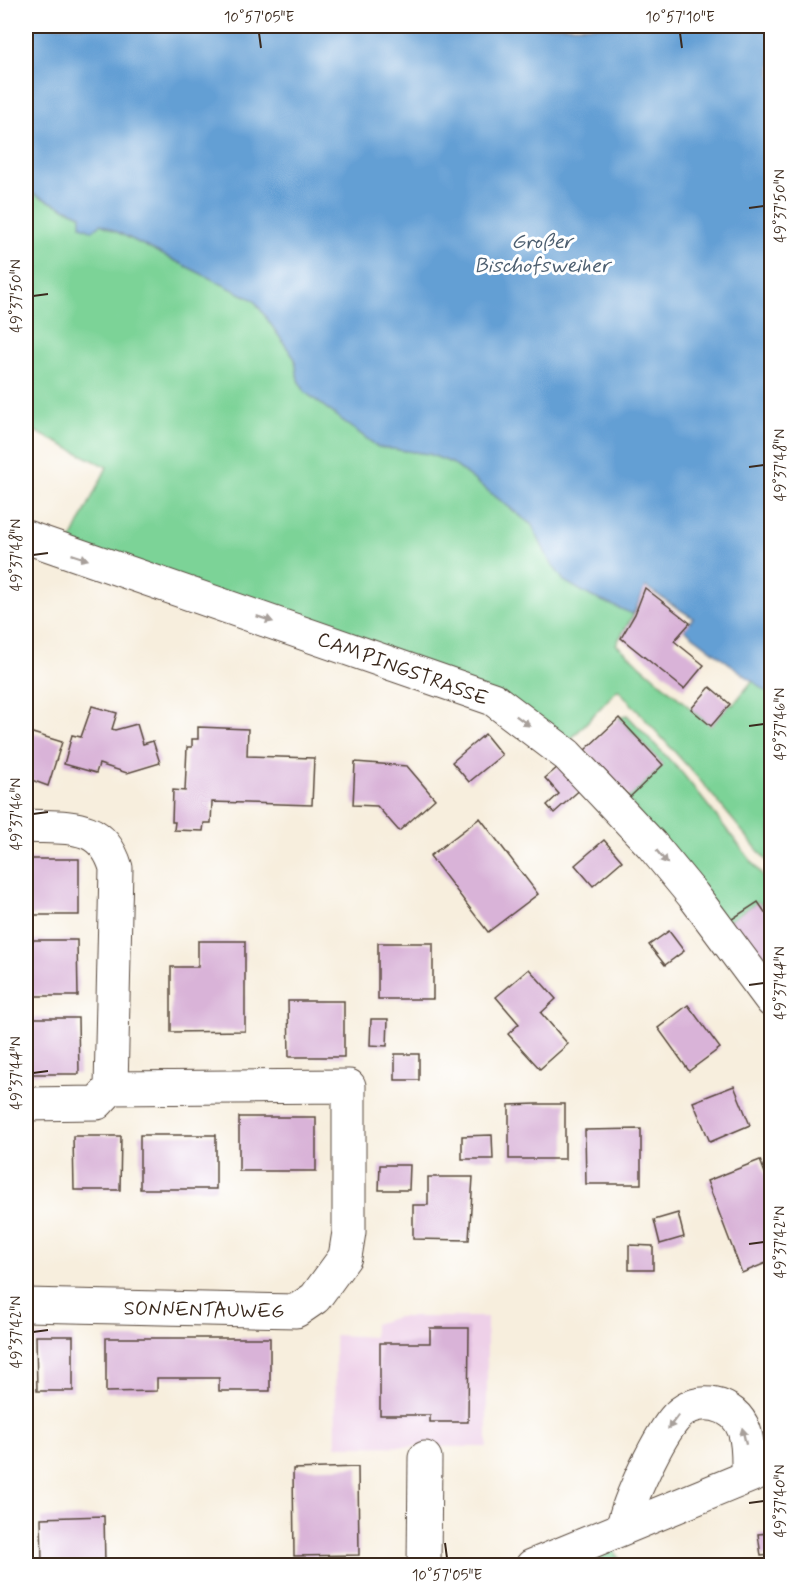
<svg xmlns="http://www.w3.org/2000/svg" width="797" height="1591" font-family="Mynerve,sans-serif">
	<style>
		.built { fill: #eed0e8 }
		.green { fill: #7cd397; stroke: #5c7e5a; stroke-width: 1.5 }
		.water { fill: #639fd4; stroke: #4f6479; stroke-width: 1.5 }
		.building { fill: #d9b3d8 }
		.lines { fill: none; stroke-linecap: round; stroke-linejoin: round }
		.minor-casing { stroke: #57473b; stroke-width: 35 }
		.minor { stroke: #fff; stroke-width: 33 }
		.oneway { fill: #a79f9a }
		.ticks { fill: none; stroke: #3b2a1e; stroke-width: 2 }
		.labels { text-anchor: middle; stroke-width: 6; stroke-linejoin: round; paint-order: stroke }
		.street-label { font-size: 20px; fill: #3b2a1e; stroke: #fff }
		.water-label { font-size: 21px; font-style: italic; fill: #4d5f70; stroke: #fff }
		.neatline { fill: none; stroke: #3b2a1e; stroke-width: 2 }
		.ticks-label { font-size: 15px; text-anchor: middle; fill: #3b2a1e }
	</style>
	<rect width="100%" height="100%" fill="#fff"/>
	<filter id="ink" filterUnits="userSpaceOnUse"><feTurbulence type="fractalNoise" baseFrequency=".0167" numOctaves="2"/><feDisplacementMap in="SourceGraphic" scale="12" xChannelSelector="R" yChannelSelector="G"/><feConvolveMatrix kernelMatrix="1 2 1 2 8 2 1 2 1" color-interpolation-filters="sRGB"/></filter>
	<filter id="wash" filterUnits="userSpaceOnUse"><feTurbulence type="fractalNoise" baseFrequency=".008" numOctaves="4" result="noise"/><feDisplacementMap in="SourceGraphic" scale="24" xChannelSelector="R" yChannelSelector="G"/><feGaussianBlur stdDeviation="1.35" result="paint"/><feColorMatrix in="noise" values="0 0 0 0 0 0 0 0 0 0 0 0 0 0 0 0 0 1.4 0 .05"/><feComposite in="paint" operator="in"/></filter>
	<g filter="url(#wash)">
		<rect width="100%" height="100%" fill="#f7eedd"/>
		<polygon class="built" points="397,1317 487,1317 487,1447 336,1446 335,1335 374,1337 374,1324"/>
		<g class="green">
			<polygon points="26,191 101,224 254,300 295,359 298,380 305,392 378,447 429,454 452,463 532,525 549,560 633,613 638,607 616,644 711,726 730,704 733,705 753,680 771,695 771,866 699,779 618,689 570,740 67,548 107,467 26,427"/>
			<polygon points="627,715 683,774 760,872 768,888 761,907 758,902 726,923 627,799 663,765 619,718"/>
			<polygon points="614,1546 616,1555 625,1565 567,1566"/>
		</g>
		<polygon class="water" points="26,26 771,26 771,695 684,629 693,618 646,587 633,614 592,597 564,581 549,560 532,525 452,463 429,454 378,447 305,392 298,380 295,359 254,300 101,224 93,231 81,226 81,215 26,191"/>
		<g id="blocks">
			<g class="building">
				<polygon points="645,588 690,623 674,641 704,665 684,689 621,638 635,614"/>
				<polygon points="710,687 730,704 711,726 691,709"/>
				<polygon points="92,706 117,713 112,729 115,730 137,724 143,744 153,741 160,763 127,773 99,764 96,773 64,764 72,735 81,737"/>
				<polygon points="619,718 663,765 630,797 585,750"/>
				<polygon points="198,727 248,729 247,756 314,758 312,805 212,802 211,823 204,823 203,831 174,830 175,822 172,822 173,790 185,791 187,747 192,747 192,739 198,739"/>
				<polygon points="26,731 62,742 48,786 26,778"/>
				<polygon points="485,734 502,755 469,782 452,762"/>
				<polygon points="355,762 407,766 435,799 399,831 377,806 353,805"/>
				<polygon points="564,762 584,786 554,813 547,805 559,794 545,778"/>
				<polygon points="480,818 538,894 488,932 430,856"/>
				<polygon points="604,840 622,861 593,886 575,865"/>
				<rect x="26" y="859" width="53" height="56"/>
				<polygon points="758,902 771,921 771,979 729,921"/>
				<polygon points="669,931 684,951 665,965 649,945"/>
				<polygon points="26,940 77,940 78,996 26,996"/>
				<polygon points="198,941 245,941 245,1031 171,1032 171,967 198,967"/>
				<rect x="378" y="943" width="55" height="56"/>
				<polygon points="529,969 556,999 541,1013 568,1044 540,1069 508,1034 519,1024 496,997"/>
				<polygon points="288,1001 344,1001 344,1057 289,1057"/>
				<polygon points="688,1005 720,1048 689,1071 658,1028"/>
				<polygon points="26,1018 78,1018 79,1074 26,1074"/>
				<polygon points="371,1019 388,1019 387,1046 370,1045"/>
				<rect x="395" y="1054" width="24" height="26"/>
				<polygon points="734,1086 750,1125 710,1142 693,1102"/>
				<polygon points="537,1104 565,1104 565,1159 509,1159 509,1105"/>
				<rect x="239" y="1117" width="77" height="54"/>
				<polygon points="641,1129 641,1184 586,1184 585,1130"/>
				<rect x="140" y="1135" width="76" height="54"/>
				<polygon points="492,1135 493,1159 462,1159 462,1136"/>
				<polygon points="73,1136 121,1136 120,1190 74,1190"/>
				<polygon points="760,1160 771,1189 771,1261 742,1273 707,1181"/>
				<polygon points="380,1165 410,1165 409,1190 379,1190"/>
				<polygon points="428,1177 473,1177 469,1240 413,1239 413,1205 428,1205"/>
				<polygon points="678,1213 684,1237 660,1244 654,1220"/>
				<polygon points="629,1245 653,1246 653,1270 629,1270"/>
				<polygon points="430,1328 469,1328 468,1422 430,1422 430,1415 380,1415 380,1343 430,1343"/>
				<polygon points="36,1336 73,1336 73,1391 37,1391"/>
				<polygon points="106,1338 270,1338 270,1391 219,1391 219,1378 157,1378 157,1391 106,1392"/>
				<polygon points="358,1467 359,1555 294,1556 293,1469"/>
				<polygon points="104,1516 105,1563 42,1565 41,1518"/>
				<polygon points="770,1533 771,1555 761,1556 758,1534"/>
			</g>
		</g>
	</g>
	<g filter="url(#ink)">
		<use href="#blocks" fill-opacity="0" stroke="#57473b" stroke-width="1.5"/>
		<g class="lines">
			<defs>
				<g id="minor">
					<polyline points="26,537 493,699 567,755 651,844 693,895 772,1001"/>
					<path d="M26,826C67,828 102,821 116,868L111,1088L349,1086V1232L345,1257L315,1298L296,1311L26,1305"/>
					<polyline points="26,1104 97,1103 111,1088"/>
					<path d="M623,1527C628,1501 659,1435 677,1416C698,1395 734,1402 744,1430C749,1444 748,1462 748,1476"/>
					<polyline points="424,1566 425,1458"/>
					<polyline points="532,1566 772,1467"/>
				</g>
			</defs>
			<use href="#minor" class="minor-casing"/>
			<use href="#minor" class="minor"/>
		</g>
		<defs><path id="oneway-solid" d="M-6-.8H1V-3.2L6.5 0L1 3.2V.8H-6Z" transform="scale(1.5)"/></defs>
		<g class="oneway">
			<use href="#oneway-solid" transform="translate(80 557) rotate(19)"/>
			<use href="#oneway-solid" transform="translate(265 619) rotate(19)"/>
			<use href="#oneway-solid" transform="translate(523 721) rotate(37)"/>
			<use href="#oneway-solid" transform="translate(662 857) rotate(50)"/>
			<use href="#oneway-solid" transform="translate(673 1422) rotate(127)"/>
			<use href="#oneway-solid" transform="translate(744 1436) rotate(-103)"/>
		</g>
	</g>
	<path class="ticks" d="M259,33L261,48M680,33L682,48M749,208L764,206M33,296L48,294M749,467L764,465M33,555L48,553M749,726L764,724M33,814L48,812M749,985L764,983M33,1073L48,1071M749,1244L764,1242M33,1332L48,1330M749,1503L764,1501M445,1543L447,1558"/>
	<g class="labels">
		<g class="street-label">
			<text transform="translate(403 668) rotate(20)" y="7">CAMPINGSTRASSE</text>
			<text transform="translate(204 1309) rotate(1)" y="7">SONNENTAUWEG</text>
		</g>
		<g class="water-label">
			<text x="542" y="248">Großer<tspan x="542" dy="24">Bischofsweiher</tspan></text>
		</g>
	</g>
	<rect width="797" height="1591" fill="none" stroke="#fff" stroke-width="66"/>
	<rect x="33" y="33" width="731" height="1525" class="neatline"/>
	<g class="ticks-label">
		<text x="259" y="22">10°57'05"E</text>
		<text x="680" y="22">10°57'10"E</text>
		<text transform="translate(780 206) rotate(-90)" y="5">49°37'50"N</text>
		<text transform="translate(16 296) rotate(-90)" y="5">49°37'50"N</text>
		<text transform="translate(780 465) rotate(-90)" y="5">49°37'48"N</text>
		<text transform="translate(16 555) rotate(-90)" y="5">49°37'48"N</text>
		<text transform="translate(780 724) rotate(-90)" y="5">49°37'46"N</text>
		<text transform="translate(16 814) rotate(-90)" y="5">49°37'46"N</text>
		<text transform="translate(780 983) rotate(-90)" y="5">49°37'44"N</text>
		<text transform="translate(16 1073) rotate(-90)" y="5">49°37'44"N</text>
		<text transform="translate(780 1242) rotate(-90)" y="5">49°37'42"N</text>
		<text transform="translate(16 1332) rotate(-90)" y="5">49°37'42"N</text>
		<text transform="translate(780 1501) rotate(-90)" y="5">49°37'40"N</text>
		<text x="447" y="1580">10°57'05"E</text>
	</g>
</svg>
